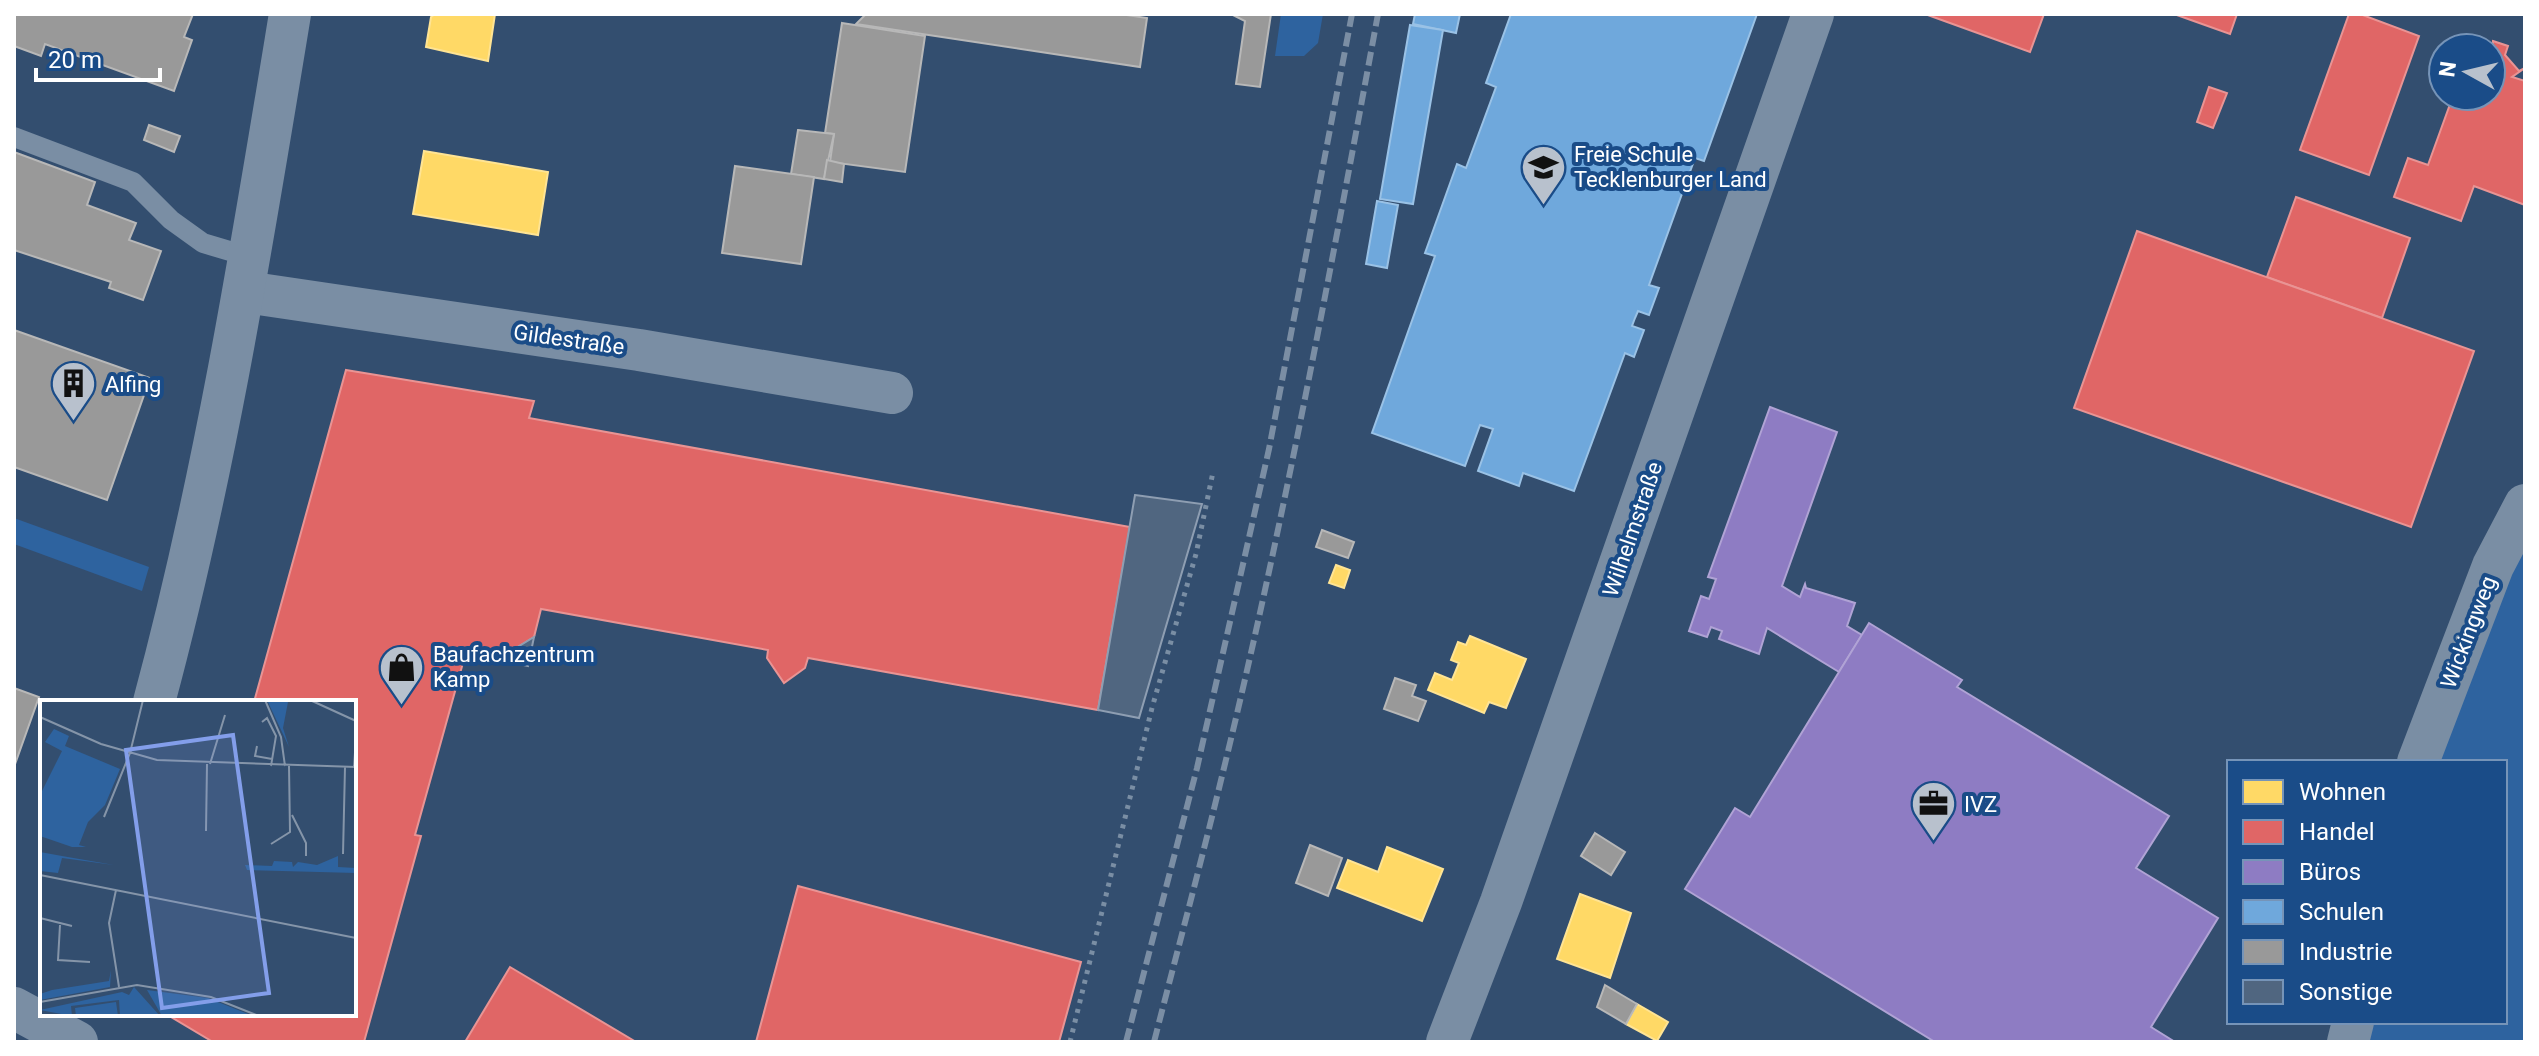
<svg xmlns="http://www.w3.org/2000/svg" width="2539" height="1056" font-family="Roboto,sans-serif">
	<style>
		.green { fill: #2e639f }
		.homes { fill: #ffd966; stroke: #ffe494; stroke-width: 2 }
		.shops { fill: #e06666; stroke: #e99494; stroke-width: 2 }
		.offices { fill: #8e7cc3; stroke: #b0a3d5; stroke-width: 2 }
		.schools { fill: #6fa8dc; stroke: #9ac2e6; stroke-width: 2 }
		.industry { fill: #999; stroke: #b8b8b8; stroke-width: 2 }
		.building { fill: #506680; stroke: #8e9eb2; stroke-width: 2 }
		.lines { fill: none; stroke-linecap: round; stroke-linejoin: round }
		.path { stroke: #7a8ea4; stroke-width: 5; stroke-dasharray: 4 6; stroke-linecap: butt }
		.service { stroke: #7a8ea4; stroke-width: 20 }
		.minor { stroke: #7a8ea4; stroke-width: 42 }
		.rail { stroke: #7b8ea4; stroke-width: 6; stroke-dasharray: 14 6; stroke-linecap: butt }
		.labels { text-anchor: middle; stroke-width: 8; stroke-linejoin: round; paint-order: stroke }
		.poi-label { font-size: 22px; fill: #fff; stroke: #1a4c88; text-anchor: start }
		.street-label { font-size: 22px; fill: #fff; stroke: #1a4c88 }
		.inset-road { fill: none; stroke: #8595a9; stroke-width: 2 }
		.view { fill: #839eea; fill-opacity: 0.15; stroke: #839eea; stroke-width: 4 }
		.inset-edge { fill: none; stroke: #fff; stroke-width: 4 }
	</style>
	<rect width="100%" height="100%" fill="#334e6f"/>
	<g class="green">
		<polygon points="1281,14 1323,14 1318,43 1304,56 1275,56"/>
		<polygon points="14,518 149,567 142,591 14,544"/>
		<polygon points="2525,547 2525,1042 2368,1042 2372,1022 2505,1022 2505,762 2440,762 2501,594"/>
	</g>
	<g class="homes">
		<polygon points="435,14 495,14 488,61 426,47 431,17"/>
		<polygon points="424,151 548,172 538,235 413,214"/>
		<polygon points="1336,565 1350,570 1344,588 1329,583"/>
		<polygon points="1470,636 1526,659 1506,708 1489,702 1484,713 1428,690 1435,673 1452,680 1459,663 1451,660 1458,642 1466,645"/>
		<polygon points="1387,847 1443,869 1422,921 1337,888 1348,860 1378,872"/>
		<polygon points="1580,894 1631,913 1610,978 1557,959"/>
		<polygon points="1637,1004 1668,1022 1657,1041 1626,1024"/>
	</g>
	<g class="shops">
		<polygon points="1925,14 2044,14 2030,52"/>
		<polygon points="2174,14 2237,14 2230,34"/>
		<polygon points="2349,14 2360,14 2419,36 2369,175 2300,150"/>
		<polygon points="2493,41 2508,46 2505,55 2519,71 2525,68 2512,77 2525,81 2525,205 2474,186 2461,221 2394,197 2408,158 2428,165 2453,96 2491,96"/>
		<polygon points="2209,87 2227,93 2213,128 2197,122"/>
		<polygon points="2296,197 2410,238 2382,318 2267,277"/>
		<polygon points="2137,231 2474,351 2411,527 2074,408"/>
		<polygon points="346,370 534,401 529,418 1130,527 1098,710 808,658 805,668 784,683 767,658 768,650 541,609 534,637 516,648 497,659 466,652 415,835 421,836 364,1042 213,1042 166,1014 354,1014 354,702 254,702"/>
		<polygon points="798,886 1081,962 1059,1042 756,1042"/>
		<polygon points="510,967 636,1042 465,1042"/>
	</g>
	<g class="offices">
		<polygon points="1770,407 1837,432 1782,586 1800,597 1805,584 1806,588 1855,603 1847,626 1862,635 1839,672 1767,628 1759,654 1719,639 1722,631 1711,627 1707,637 1689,631 1701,596 1709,599 1716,579 1708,577"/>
		<polygon points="1869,623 1962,680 1957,687 2169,816 2136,868 2218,918 2151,1027 2175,1042 1935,1042 1685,889 1735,808 1750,817"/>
	</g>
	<g class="schools">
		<polygon points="1415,14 1460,14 1456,33 1413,24"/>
		<polygon points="1511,14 1757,14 1704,161 1695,158 1649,285 1659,288 1649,315 1638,311 1635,318 1632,326 1644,330 1634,357 1625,353 1574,491 1523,473 1519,486 1478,471 1493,429 1480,425 1465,466 1372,433 1435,256 1425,253 1457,164 1466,168 1496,87 1486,83"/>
		<polygon points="1410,25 1443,30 1413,204 1380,199"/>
		<polygon points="1377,201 1398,205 1387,268 1366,264"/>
	</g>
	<g class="industry">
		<polygon points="14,14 193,14 184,37 192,40 174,91 45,44 41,56 14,46"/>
		<polygon points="866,14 1120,14 1147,18 1140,67 856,24"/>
		<polygon points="1231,14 1271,14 1260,87 1236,84 1245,21"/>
		<polygon points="842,23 925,36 905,172 830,162 834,134 825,133"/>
		<polygon points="149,125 180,136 174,152 144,140"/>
		<polygon points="798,130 834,134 824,179 791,174"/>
		<polygon points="14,152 95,182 87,205 136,223 129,240 161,251 143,300 109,288 111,282 14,250"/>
		<polygon points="827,160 844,164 842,182 824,179"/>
		<polygon points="735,166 814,177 801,264 722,253"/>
		<polygon points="14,330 150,378 107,500 14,467"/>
		<polygon points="1322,530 1354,542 1348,558 1316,547"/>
		<polygon points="1395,678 1416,685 1412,696 1426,701 1418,721 1384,709"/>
		<polygon points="14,688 39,697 14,767"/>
		<polygon points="1595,833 1625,852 1611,875 1581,856"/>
		<polygon points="1310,845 1342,858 1328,896 1296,883"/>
		<polygon points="1605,985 1637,1004 1626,1024 1597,1007"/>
	</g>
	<g class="building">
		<polygon points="1135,495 1202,504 1139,718 1098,710"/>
		<polygon points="534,637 528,666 497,659 516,648"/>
	</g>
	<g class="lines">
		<polyline class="path" points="1070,1042 1152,708 1196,554 1213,472"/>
		<polyline class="service" points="14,137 133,182 171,220 203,243 250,257"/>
		<g class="minor">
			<polyline points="245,292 639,350 892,393"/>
			<path d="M154,702C215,476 252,245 290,14"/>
			<polyline points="2418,762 2493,566 2525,505"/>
			<polyline points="14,1008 77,1042"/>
			<polyline points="1447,1042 1501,902 1813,14"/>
			<polyline points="2348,1042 2353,1022"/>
		</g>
		<g class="rail">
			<polyline points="1126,1042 1197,768 1269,449 1352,14"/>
			<path d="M1154,1042C1177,952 1201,863 1223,772C1284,522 1331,268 1378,14"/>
		</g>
	</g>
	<defs>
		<symbol id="school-pin" viewBox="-11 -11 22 30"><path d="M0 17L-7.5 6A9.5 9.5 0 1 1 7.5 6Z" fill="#b8c1cd" stroke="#1a4c88"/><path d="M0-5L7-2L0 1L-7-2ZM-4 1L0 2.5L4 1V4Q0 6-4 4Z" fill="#111"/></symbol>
		<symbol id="building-pin" viewBox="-11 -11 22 30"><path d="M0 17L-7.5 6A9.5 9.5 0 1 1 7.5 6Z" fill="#b8c1cd" stroke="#1a4c88"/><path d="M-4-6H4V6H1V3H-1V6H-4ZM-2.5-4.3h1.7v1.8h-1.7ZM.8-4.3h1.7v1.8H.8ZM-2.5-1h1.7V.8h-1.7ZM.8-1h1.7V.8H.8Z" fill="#111"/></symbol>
		<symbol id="shop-pin" viewBox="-11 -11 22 30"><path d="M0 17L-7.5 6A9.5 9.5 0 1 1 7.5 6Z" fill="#b8c1cd" stroke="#1a4c88"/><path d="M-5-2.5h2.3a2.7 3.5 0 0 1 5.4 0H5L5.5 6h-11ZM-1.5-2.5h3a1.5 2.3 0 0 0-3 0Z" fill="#111"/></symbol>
		<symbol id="office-pin" viewBox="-11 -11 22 30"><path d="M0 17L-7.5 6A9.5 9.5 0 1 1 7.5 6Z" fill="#b8c1cd" stroke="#1a4c88"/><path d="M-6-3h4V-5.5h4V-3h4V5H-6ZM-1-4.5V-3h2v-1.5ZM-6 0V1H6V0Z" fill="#111"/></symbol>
	</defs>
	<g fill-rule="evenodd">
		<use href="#school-pin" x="1518" y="142" width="51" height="69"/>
		<use href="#building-pin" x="48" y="358" width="51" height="69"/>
		<use href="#shop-pin" x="376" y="642" width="51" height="69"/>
		<use href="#office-pin" x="1908" y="778" width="51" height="69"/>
	</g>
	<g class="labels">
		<g class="poi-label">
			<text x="1574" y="162">Freie Schule<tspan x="1574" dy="25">Tecklenburger Land</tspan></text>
			<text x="105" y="392">Alfing</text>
			<text x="433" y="662">Baufachzentrum<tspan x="433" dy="25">Kamp</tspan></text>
			<text x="1964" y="812">IVZ</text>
		</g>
		<g class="street-label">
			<text transform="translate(569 339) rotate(8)" y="8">Gildestraße</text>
			<text transform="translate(1632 529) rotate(-71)" y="8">Wilhelmstraße</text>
			<text transform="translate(2468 632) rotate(-69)" y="8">Wickingweg</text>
		</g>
	</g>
	<g transform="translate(40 700)">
		<rect width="316" height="316" fill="#334e6f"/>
		<path d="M227,0L248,2L243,28L249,47ZM14,29L29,36L25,46L80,69L65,105L48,122L39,145L46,147H32L0,136V95L22,51L5,42ZM0,152L22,156L74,165L22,158L18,173L0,171ZM298,156V167L316,168V173L207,170L205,165L232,166L234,161L252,162L253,167L258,162L277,165ZM71,270L70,287L0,300V294L12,290L69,281ZM94,287L120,316H80L79,300L31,306L32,316L0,310L82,292L89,295ZM107,290L168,298L213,316H122ZM76,302L78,316H36L35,308Z" fill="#2e639f"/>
		<path class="inset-road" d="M225,0L241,37L245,66M270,0L316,21M0,17L61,44L117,60L316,67M222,22L227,18L236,36L231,66M217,46L215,56L232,59M170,64L185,15M314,67L316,38M252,115L266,143V156M64,117L90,53L103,0M166,131L167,64M231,144L250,132L249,66M303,154L305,67M0,175L316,238M76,190L69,223L79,287M0,218L32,226M20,225L18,260L50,262M0,302L97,285L171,297L219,316"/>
		<path class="view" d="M193,35L229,293L122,308L86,50Z"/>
		<rect width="316" height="316" class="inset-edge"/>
	</g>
	<rect width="2539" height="1056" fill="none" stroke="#ffffff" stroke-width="32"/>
	<rect x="2227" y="760" width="280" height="264" fill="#1a4c88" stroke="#7694b8" stroke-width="2"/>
	<rect x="2243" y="780" width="40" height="24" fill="#ffd966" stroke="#7694b8" stroke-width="2"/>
	<text x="2299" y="800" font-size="24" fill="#ffffff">Wohnen</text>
	<rect x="2243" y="820" width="40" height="24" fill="#e06666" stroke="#7694b8" stroke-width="2"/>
	<text x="2299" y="840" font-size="24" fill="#ffffff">Handel</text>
	<rect x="2243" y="860" width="40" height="24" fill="#8e7cc3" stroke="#7694b8" stroke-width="2"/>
	<text x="2299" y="880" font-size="24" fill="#ffffff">Büros</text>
	<rect x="2243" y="900" width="40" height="24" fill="#6fa8dc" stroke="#7694b8" stroke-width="2"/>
	<text x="2299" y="920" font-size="24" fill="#ffffff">Schulen</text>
	<rect x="2243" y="940" width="40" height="24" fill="#999999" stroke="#7694b8" stroke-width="2"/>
	<text x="2299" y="960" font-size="24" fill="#ffffff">Industrie</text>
	<rect x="2243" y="980" width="40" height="24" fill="#506680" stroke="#7694b8" stroke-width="2"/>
	<text x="2299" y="1000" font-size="24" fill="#ffffff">Sonstige</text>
	<g transform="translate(2467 72) rotate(278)"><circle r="38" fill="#1a4c88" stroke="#7694b8" stroke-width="2"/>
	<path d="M0-6L14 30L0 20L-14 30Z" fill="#b8c1cd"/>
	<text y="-12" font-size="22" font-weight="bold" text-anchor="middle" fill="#ffffff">N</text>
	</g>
	<path d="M36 68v12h124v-12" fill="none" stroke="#ffffff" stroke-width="4"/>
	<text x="48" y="68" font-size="24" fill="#ffffff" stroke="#1a4c88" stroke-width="6" paint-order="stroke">20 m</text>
</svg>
